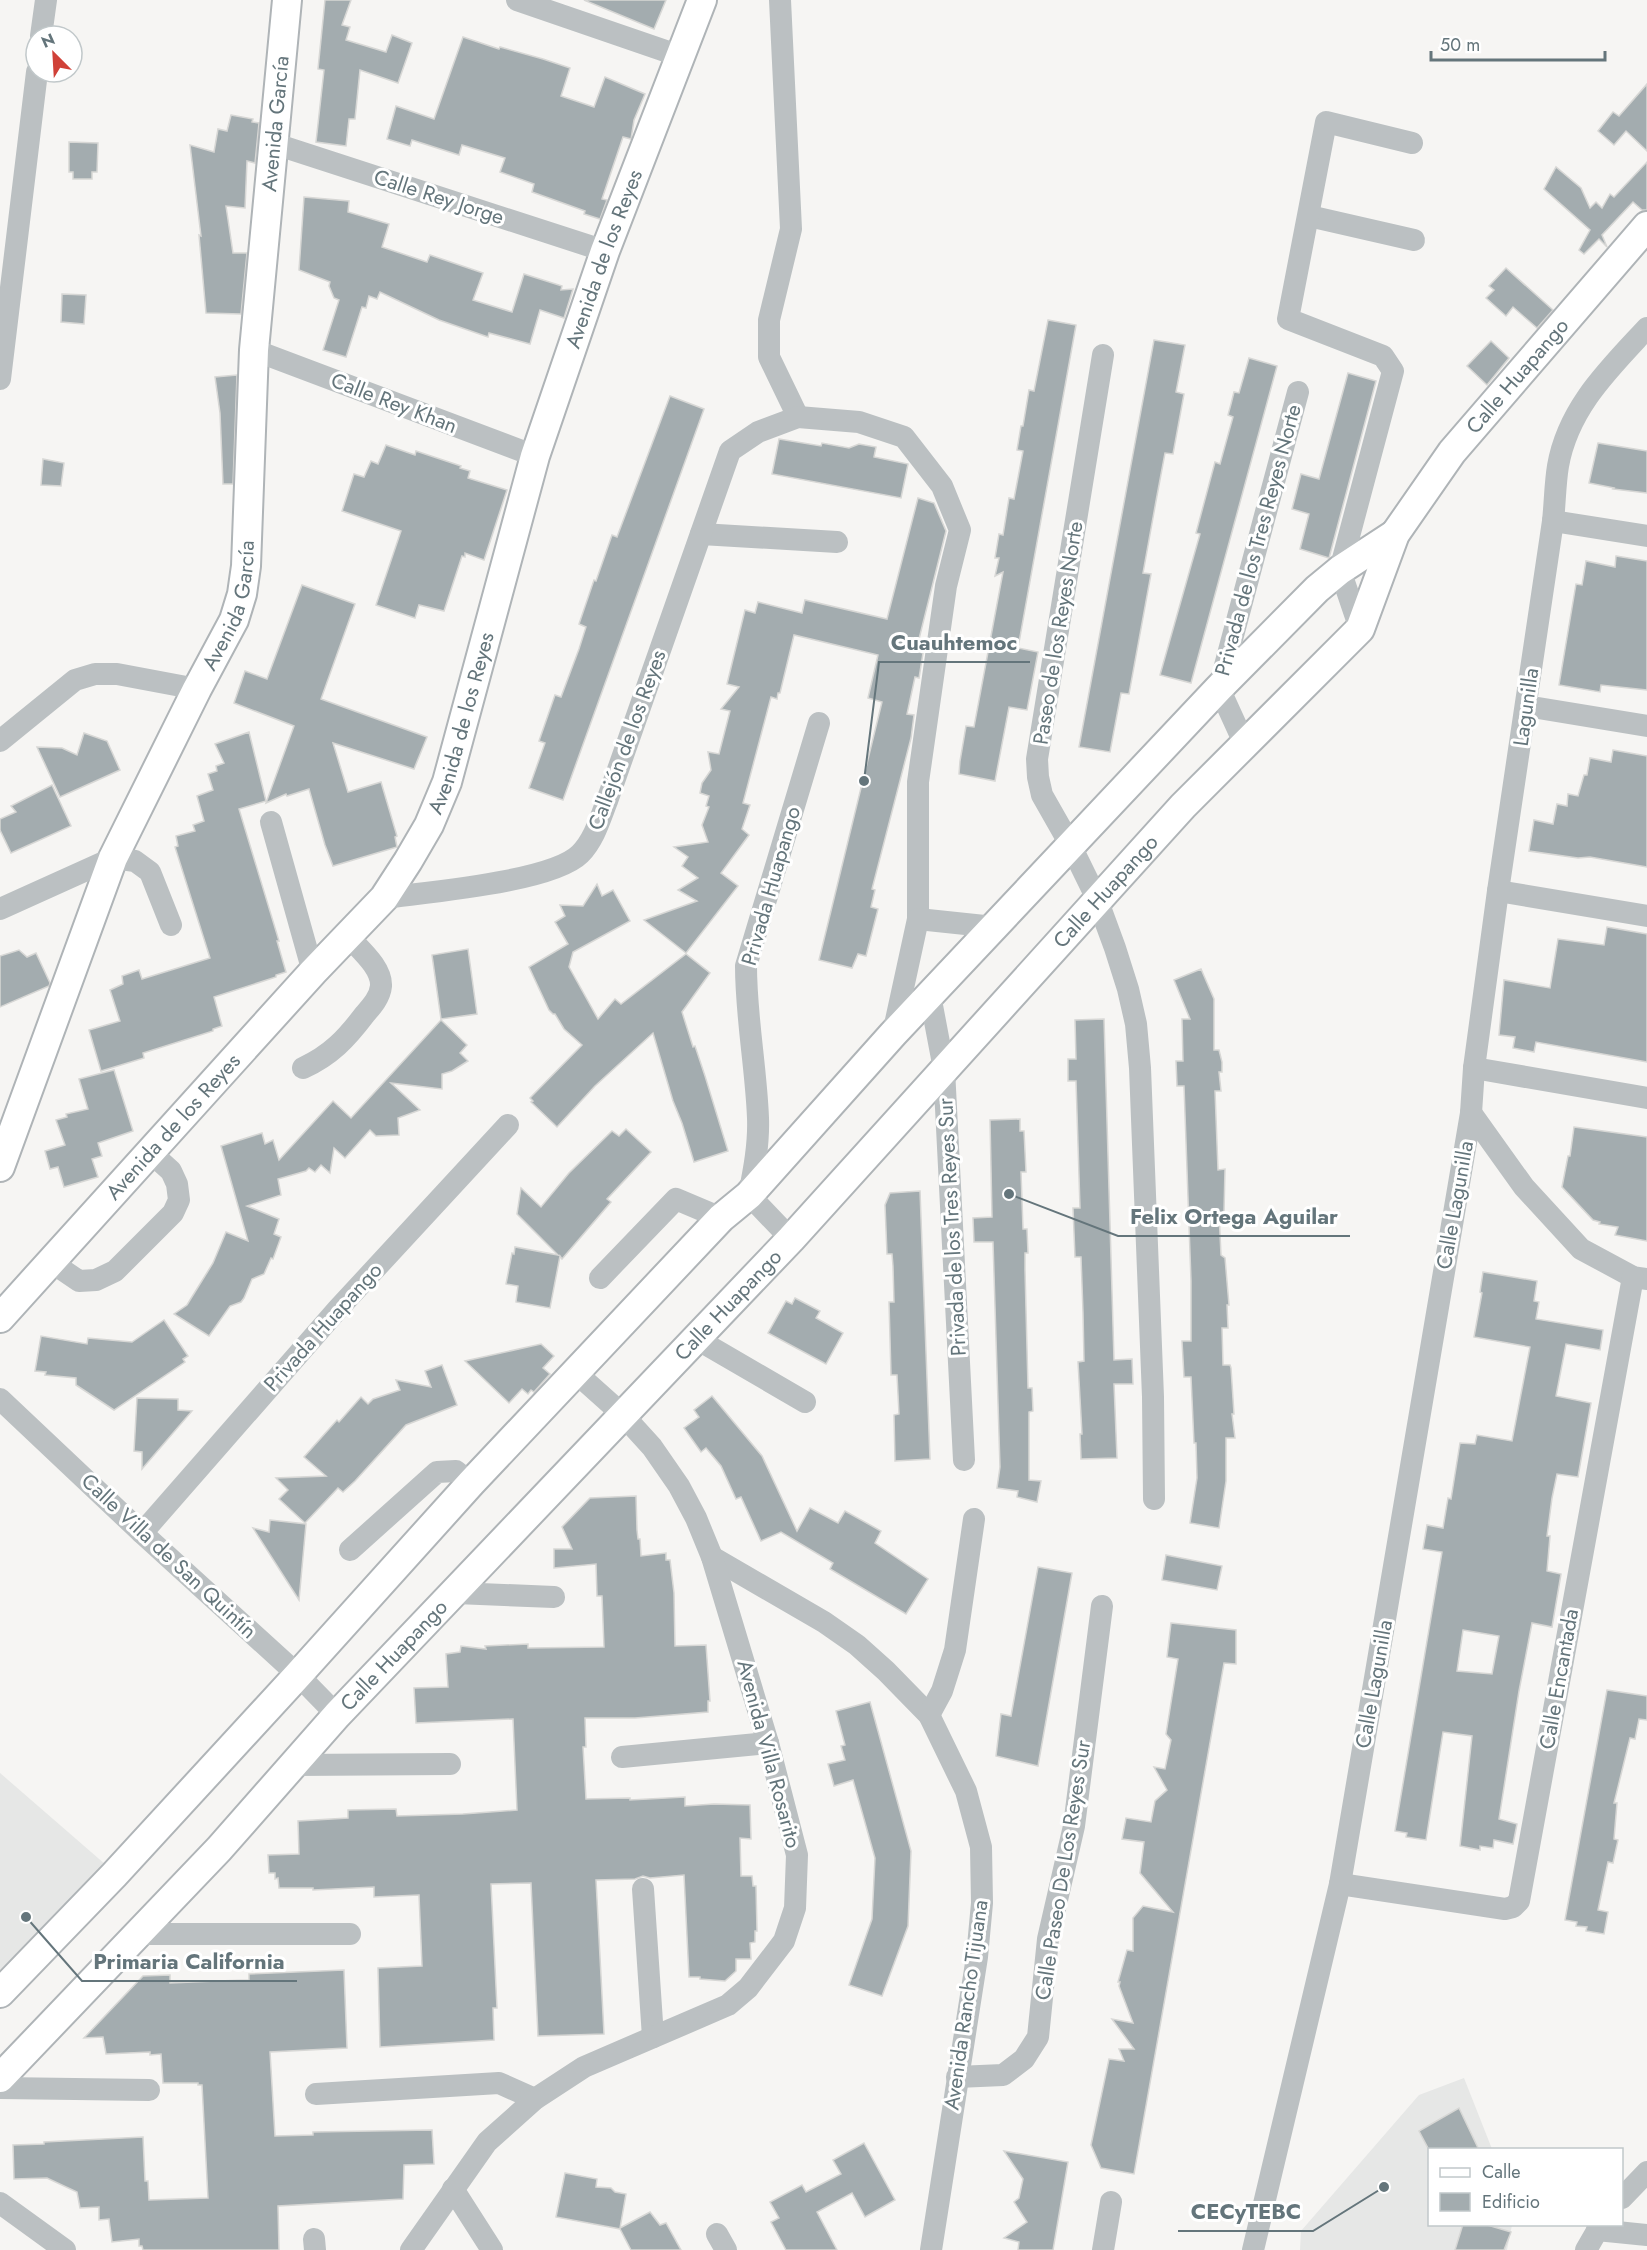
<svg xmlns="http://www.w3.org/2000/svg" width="1647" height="2250" font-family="Jost,sans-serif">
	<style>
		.built { fill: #e6e7e6 }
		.building { fill: #a3acaf; stroke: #d7d7d5; stroke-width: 1.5; fill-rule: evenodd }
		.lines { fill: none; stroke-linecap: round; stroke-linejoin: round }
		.major-casing { stroke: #afb4b7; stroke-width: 32 }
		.minor { stroke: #bbc0c2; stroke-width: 22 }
		.major { stroke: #fff; stroke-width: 28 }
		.labels { text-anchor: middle; stroke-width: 6; stroke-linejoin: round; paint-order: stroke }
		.street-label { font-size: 21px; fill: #64757b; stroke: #fff }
		.leader { fill: none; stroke: #64757b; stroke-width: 2 }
		.callout-dot { fill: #64757b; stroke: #fff; stroke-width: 2 }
		.callout-label { font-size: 22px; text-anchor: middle; font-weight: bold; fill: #64757b; stroke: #fff; stroke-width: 6; stroke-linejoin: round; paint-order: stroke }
	</style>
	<rect width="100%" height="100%" fill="#f6f5f3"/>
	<g class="built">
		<polygon points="0,1773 106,1865 0,1970"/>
		<polygon points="1464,2078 1492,2149 1430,2150 1430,2224 1512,2225 1507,2250 1300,2250 1301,2231 1419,2095"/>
	</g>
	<g class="building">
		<polygon points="325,0 351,0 342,25 350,27 346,40 386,52 392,35 412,43 398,83 360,70 355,119 349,119 346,146 316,142 324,70 318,69"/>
		<polygon points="584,0 666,0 654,29"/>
		<polygon points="463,37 499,49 500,47 543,59 570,68 561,96 594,107 605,77 645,94 634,120 631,139 623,137 602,199 607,200 600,219 584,214 585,211 532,192 534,184 500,172 505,158 462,145 459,155 412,140 410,146 387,139 396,106 434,119"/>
		<polygon points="1647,84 1647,151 1626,131 1614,145 1598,131 1613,112 1619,116"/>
		<polygon points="231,115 253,119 252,122 259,123 255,163 247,161 245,208 226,206 233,253 247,253 241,314 206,313 199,235 201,236 190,145 214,152 218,129 227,131"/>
		<polygon points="69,142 98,143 97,172 92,172 92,179 73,179 73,172 69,172"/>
		<polygon points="1647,162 1647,210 1642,210 1633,202 1602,235 1607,247 1599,239 1584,254 1579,250 1590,230 1544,189 1556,167 1581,188 1590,208 1596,202 1602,208 1610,194 1614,197"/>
		<polygon points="304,197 349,201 348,212 389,224 382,247 427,262 430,255 483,273 473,300 512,312 524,274 562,286 561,290 573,289 564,318 540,310 530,344 489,333 488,337 439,320 380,292 377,299 369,296 366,308 362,307 346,357 323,350 339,300 334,298 329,286 330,282 299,270"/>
		<polygon points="1506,268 1553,310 1537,328 1513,307 1506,316 1486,298 1494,290 1489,286"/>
		<polygon points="62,294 86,295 84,324 61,322"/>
		<polygon points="1048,320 1076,325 1018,648 1038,652 1027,710 1009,707 995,781 959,774 960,761 966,726 974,727 1003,572 995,576 999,558 995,558 999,534 1003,535 1009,498 1014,499 1023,451 1017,450 1021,426 1023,426 1029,390 1034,391"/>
		<polygon points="1154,340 1185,345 1176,392 1184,394 1173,454 1165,453 1156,501 1143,573 1151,574 1129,694 1121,693 1110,752 1079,747"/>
		<polygon points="1491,341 1509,358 1487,385 1467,366"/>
		<polygon points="1249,358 1277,366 1191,683 1160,675 1200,534 1196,533 1215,462 1220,464 1233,417 1228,415 1231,404 1234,392 1239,393"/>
		<polygon points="1348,373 1376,381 1329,558 1300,549 1309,514 1292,509 1301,474 1319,479"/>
		<polygon points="237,375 233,484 223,484 220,413 215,377"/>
		<polygon points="670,396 704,409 563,800 529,788 545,743 539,741 555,695 561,697 579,649 586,627 579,624 594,580 596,581 612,535 617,537"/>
		<polygon points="779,439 821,446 822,443 849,448 859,444 876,447 874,457 908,464 901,498 772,474"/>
		<polygon points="1598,443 1647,451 1647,493 1613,489 1614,488 1589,483"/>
		<polygon points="386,445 415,455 416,451 461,466 460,468 470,471 468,478 507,490 484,560 465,553 465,557 462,556 444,611 419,605 415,618 376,605 401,531 342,511 354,474 364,477 371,461 378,464"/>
		<polygon points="43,459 64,463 61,486 41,485"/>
		<polygon points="918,498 934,503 946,531 916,651 923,653 919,678 915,677 907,714 914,715 911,738 872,889 875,890 871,907 878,909 866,956 858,954 852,968 819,960 882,702 868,698 878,655 794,635 780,693 778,693 777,699 771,697 743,803 750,805 742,829 749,835 721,873 738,886 686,953 644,920 697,901 678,890 698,878 682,866 688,857 674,847 708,842 702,825 709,807 706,806 709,796 700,793 702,783 711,770 708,752 719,754 730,711 721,709 739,687 727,684 745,610 755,613 758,602 802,613 805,600 887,619"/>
		<polygon points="1616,556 1647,561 1647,690 1601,685 1600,692 1559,685 1576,584 1582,585 1586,561 1615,567"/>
		<polygon points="302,585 355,604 321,699 427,737 414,769 333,743 348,792 381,782 397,836 395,837 397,847 333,866 325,845 309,789 287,796 286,794 266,803 294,726 234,703 245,671 267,679"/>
		<polygon points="249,732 266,801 239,809 279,941 277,941 286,972 276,975 276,977 214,997 222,1026 213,1029 213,1031 143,1053 144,1058 101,1071 89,1030 120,1021 110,990 123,984 122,976 139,970 142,979 210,958 175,847 178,846 176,836 195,831 193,825 204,821 197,796 213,790 208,774 217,771 216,766 224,763 215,744"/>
		<polygon points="84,733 107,741 120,770 60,797 37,747 62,748 77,755"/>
		<polygon points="1613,750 1647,756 1647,867 1590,857 1578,858 1529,851 1534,820 1553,824 1557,804 1567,806 1568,794 1578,796 1584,775 1587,775 1590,758 1611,762"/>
		<polygon points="52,785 71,826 11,853 0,830 0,819 16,812 11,806"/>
		<polygon points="597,884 602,896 613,890 630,921 573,952 569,967 598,1019 615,999 621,1004 686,954 710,973 682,1012 693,1047 695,1046 705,1076 728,1151 694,1162 682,1123 673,1101 653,1033 595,1086 557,1127 531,1102 533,1101 530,1098 582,1045 564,1029 555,1014 553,1014 549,1010 529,967 568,944 555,922 565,916 560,905 583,906"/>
		<polygon points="1607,927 1647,934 1647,1062 1536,1042 1534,1052 1513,1048 1515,1037 1499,1035 1504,980 1550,988 1558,939 1604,945"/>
		<polygon points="468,949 477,1014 441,1019 432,955"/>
		<polygon points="19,950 27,957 36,953 50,983 49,986 0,1007 0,956"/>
		<polygon points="1201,969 1214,999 1214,1050 1219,1050 1222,1062 1222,1072 1219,1072 1221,1091 1215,1091 1218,1170 1225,1169 1224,1212 1219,1213 1221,1255 1225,1258 1229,1305 1227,1305 1228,1328 1222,1328 1223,1365 1230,1365 1231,1368 1234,1414 1232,1414 1235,1438 1226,1438 1226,1481 1219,1528 1190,1523 1197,1478 1196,1443 1194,1443 1191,1377 1184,1377 1182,1341 1191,1341 1191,1281 1184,1086 1177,1086 1176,1061 1183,1061 1182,1019 1190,1019 1174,980"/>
		<polygon points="1104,1019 1114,1360 1132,1359 1133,1384 1114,1384 1117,1458 1081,1459 1080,1434 1082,1434 1078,1362 1084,1361 1083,1312 1081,1257 1075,1257 1073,1208 1080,1208 1076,1081 1068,1081 1068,1059 1076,1059 1075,1020"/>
		<polygon points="441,1020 467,1045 460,1053 468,1061 452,1071 442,1074 442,1089 391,1083 420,1110 398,1118 399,1135 376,1136 370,1130 345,1158 334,1148 330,1173 321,1165 315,1172 309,1168 306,1171 278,1179 281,1195 247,1206 279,1219 274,1234 281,1237 273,1259 271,1258 264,1274 252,1279 244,1298 241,1302 230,1306 209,1336 174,1314 187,1305 190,1300 213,1263 226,1232 248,1241 221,1146 262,1133 265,1144 273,1140 279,1160 333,1101 351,1118"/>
		<polygon points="114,1070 133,1131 98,1143 102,1156 92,1159 98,1177 64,1187 58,1167 50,1169 45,1151 65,1145 56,1120 67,1117 66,1114 88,1109 79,1079"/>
		<polygon points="1020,1119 1020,1131 1024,1131 1026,1172 1021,1172 1023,1229 1027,1229 1028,1253 1025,1253 1025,1270 1028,1388 1032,1388 1033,1411 1029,1412 1029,1480 1041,1481 1037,1502 1017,1497 1018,1491 997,1488 1000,1467 993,1242 974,1242 973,1218 992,1217 990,1120"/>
		<polygon points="1574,1127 1647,1137 1647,1241 1615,1235 1618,1227 1599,1224 1600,1222 1593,1220 1562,1187 1568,1156 1570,1156"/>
		<polygon points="626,1129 651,1152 607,1199 611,1202 562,1259 560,1256 550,1308 516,1302 518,1286 506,1284 512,1253 514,1254 515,1247 558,1255 517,1214 521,1188 541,1207 569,1173 612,1131 619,1136"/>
		<polygon points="920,1191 930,1459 895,1461 894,1415 899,1414 897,1375 891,1375 889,1302 894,1302 893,1266 892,1254 887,1254 885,1205 890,1193"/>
		<path d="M1483,1272L1537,1281L1534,1301L1539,1302L1536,1319L1603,1330L1600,1350L1566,1344L1556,1396L1591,1403L1578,1477L1557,1474L1552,1498L1547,1536H1550L1547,1571L1561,1574L1552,1627L1532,1623L1519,1691L1499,1819L1517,1824L1513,1844L1494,1840L1493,1848L1480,1846V1850L1460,1846L1472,1736L1443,1732L1426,1840L1406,1837L1407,1833L1395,1831L1442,1552L1423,1549L1427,1525L1443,1528L1448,1498L1451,1499L1460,1443L1475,1444L1477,1435L1512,1441L1530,1347L1474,1337L1482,1293L1480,1292ZM1463,1630L1499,1636L1492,1674L1457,1671Z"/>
		<polygon points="795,1298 820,1311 816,1318 843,1333 826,1364 768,1333 786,1301 792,1304"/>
		<polygon points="164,1320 188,1356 183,1359 185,1362 114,1410 76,1385 76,1378 45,1375 46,1372 35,1371 41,1336 87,1344 88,1338 132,1342"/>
		<polygon points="541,1344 554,1356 543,1368 550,1374 534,1392 531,1390 528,1394 522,1389 509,1403 465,1361"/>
		<polygon points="442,1365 457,1405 406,1425 355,1481 343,1492 338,1488 305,1523 279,1499 288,1490 276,1478 326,1476 304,1457 337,1420 339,1422 361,1397 368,1404 373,1399 400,1390 396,1380 431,1387 425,1371"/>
		<polygon points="712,1396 762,1456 797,1531 810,1508 838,1523 845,1511 881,1531 875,1543 928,1579 906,1614 830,1569 833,1563 781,1532 761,1541 741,1497 736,1499 721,1466 706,1448 701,1452 684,1428 699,1417 694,1410"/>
		<polygon points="137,1398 178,1399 178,1410 192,1411 142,1469 142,1452 134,1451"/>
		<polygon points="636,1496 637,1530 638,1539 640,1539 641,1556 666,1553 666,1560 670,1560 674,1593 675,1646 706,1645 710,1701 708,1701 708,1712 635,1718 585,1718 586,1747 583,1747 586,1799 630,1798 630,1800 685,1797 685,1806 714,1804 750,1805 751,1839 740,1838 741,1876 752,1876 753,1886 756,1886 757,1931 755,1931 755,1942 750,1943 751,1959 736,1959 736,1971 725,1981 700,1979 700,1977 689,1977 684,1875 650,1878 643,1876 635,1879 596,1880 604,2034 538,2036 531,1883 491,1884 497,2008 493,2008 494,2040 380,2047 378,1968 422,1966 419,1895 374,1897 374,1887 313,1890 313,1888 279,1888 278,1878 275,1879 275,1873 269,1873 268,1855 299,1854 298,1821 348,1818 348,1810 396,1809 397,1816 463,1814 517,1810 513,1719 416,1723 414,1688 448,1687 446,1654 460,1652 461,1646 486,1649 485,1646 528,1644 528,1648 604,1647 602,1596 597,1596 596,1564 554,1568 554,1549 572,1549 562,1527 590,1498"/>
		<polygon points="270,1520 306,1524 299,1600 253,1528 269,1532"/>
		<polygon points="1166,1555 1222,1566 1217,1590 1162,1580"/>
		<polygon points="1038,1567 1072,1573 1038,1766 996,1756 1001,1714 1011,1716"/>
		<polygon points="1171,1623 1236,1630 1236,1664 1224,1663 1134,2174 1101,2168 1091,2145 1109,2059 1124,2061 1119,2049 1134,2049 1112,2019 1133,2023 1119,1986 1120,1982 1118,1982 1127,1950 1133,1951 1133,1918 1143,1906 1173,1912 1140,1873 1144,1842 1122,1839 1126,1818 1151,1822 1155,1801 1167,1790 1154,1767 1165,1769 1171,1740 1166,1734 1178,1659 1167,1657"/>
		<polygon points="1607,1690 1647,1696 1647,1720 1639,1719 1635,1739 1630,1738 1614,1803 1617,1803 1614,1839 1618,1840 1613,1863 1608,1862 1598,1910 1608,1912 1604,1934 1586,1931 1587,1927 1576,1926 1577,1922 1565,1920"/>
		<polygon points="870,1702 911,1851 908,1926 882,1996 849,1985 872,1919 875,1858 853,1780 834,1786 828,1764 845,1760 841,1746 845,1745 836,1711"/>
		<polygon points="344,1970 347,2048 270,2052 275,2136 313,2135 313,2132 432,2130 434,2164 404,2165 403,2199 278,2206 279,2250 143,2250 142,2246 139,2246 139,2239 112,2242 109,2219 99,2220 99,2207 80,2208 77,2192 47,2178 14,2179 13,2145 44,2144 44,2142 143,2137 145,2181 148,2181 149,2200 208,2198 202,2085 198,2085 198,2083 163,2083 161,2054 150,2055 150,2052 106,2054 103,2037 84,2038 143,1976 170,1975 170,1983 217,1981 249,1980 249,1974"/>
		<polygon points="1459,2108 1479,2150 1429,2150 1419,2131"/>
		<polygon points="864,2143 895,2200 865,2217 852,2193 817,2212 837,2250 786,2250 771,2222 779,2218 770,2202 802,2185 806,2192 841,2174 833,2160"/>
		<polygon points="1004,2151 1068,2162 1053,2250 1018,2250 1019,2242 1004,2238 1027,2222 1014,2202 1019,2198 1023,2179"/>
		<polygon points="565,2173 597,2179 596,2187 611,2188 615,2192 626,2194 620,2228 650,2212 660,2225 666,2223 681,2250 631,2250 620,2229 556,2217"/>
		<polygon points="1463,2224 1484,2224 1511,2232 1504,2250 1455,2250"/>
	</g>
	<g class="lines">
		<defs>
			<g id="major">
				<path id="s1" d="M0,1167L113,858L197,689L234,620L242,594L246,566L254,350L287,0"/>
				<path id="s2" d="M0,1318L313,972L384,898L408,861L429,825L447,782L535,456L605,251L702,0"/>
				<polyline points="0,1993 114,1875 298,1675 471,1483 721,1218 749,1195 893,1034 1219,688 1317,589 1340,570 1395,534"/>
				<path id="s3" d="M0,2078L219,1849L337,1715L791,1239L1183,806L1360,629L1395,534L1452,452L1647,226"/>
			</g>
		</defs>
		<use href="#major" class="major-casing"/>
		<g class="minor">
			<polyline points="517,0 680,56"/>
			<polyline points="780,0 791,229 769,320 769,357 798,417"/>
			<polyline points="41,36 46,0"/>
			<polyline points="272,143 605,251"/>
			<polyline points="1309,216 1414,240"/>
			<polyline points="254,350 535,456"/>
			<polyline points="1103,355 1037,759 1038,777 1042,795 1071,846 1097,899 1115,948 1128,989 1136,1024 1140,1068 1153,1397 1154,1499"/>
			<polyline points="0,379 37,72"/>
			<polyline points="1553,521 1647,536"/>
			<polyline points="701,534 837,542"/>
			<polyline points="1360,629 1340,570 1393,371 1383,356 1288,319 1326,122 1412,143"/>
			<polyline points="1526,706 1647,726"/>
			<polyline points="0,741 75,680 95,674 117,674 197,689"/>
			<polyline points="1245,745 1219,688 1298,392"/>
			<polyline points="271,822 313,972"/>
			<polyline points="1498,891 1647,916"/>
			<path d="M384,898C427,892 552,882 580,854C594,840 600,819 607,801L730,451L758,432L798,417L859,422L904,437L942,486L960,530L946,586L918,782V919L893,1034"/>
			<polyline points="0,909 113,858 135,861 150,872 171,925"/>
			<polyline points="918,919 994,927"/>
			<polyline points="930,995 944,1069 964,1460"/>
			<path d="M303,1068C331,1055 346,1039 365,1014C372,1006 380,997 381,986C382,967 359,949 348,936"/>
			<polyline points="1474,1068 1647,1098"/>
			<polyline points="1471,1113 1524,1187 1581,1249 1633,1277 1646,1279"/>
			<path d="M791,1239L749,1195C754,1170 759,1144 758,1118C756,1067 746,1017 746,966L819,723"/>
			<polyline points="51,1262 79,1281 96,1280 115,1271 173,1213 179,1200 177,1184 171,1171 150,1152"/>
			<polyline points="600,1278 676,1199 721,1218"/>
			<polyline points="695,1338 805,1402"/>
			<polyline points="0,1399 142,1533 298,1675 337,1715"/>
			<polyline points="142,1533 337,1310 508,1125"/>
			<polyline points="350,1550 437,1472 456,1471 471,1483"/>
			<polyline points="712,1557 824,1622 857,1645 886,1671 929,1715 966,1791 981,1847 982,1903 977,1957 931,2250"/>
			<polyline points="456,1593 554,1597"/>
			<polyline points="929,1715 942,1691 955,1650 974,1519"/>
			<polyline points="622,1757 768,1743"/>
			<polyline points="293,1765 450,1764"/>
			<polyline points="1340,1884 1505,1909 1513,1907 1519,1901 1633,1277"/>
			<polyline points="643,1889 653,2037"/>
			<polyline points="139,1934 350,1934"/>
			<polyline points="957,2077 1003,2075 1024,2059 1038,2037 1048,1939 1074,1826 1102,1606"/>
			<polyline points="0,2088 149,2090"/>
			<polyline points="316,2094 499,2083 535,2099"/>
			<polyline points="453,2189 492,2250"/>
			<polyline points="1622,2198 1647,2172"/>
			<polyline points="0,2203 65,2250"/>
			<polyline points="1597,2230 1647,2235"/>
			<polyline points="717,2234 726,2250"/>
			<polyline points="314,2239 315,2250"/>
			<polyline points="411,2250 487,2142 535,2099 584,2067 728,2005 748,1988 784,1941 795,1908 797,1855 768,1743 712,1557 696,1518 679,1486 652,1447 622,1414 575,1372"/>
			<polyline points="1103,2250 1111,2202"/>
			<path d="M1253,2250L1340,1884L1471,1113L1474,1068L1498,891L1553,521C1555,503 1555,484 1558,466C1568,408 1609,369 1647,328"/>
			<polyline points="1586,2250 1601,2224"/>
		</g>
		<use href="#major" class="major"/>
	</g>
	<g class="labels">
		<g class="street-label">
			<text dy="7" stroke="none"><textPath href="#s1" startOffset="1095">Avenida García</textPath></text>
			<text transform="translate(439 197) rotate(18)" y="7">Calle Rey Jorge</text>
			<text dy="7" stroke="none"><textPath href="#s2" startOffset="1248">Avenida de los Reyes</textPath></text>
			<text dy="7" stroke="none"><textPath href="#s3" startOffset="2289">Calle Huapango</textPath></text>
			<text transform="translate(394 403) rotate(21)" y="7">Calle Rey Khan</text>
			<text transform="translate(1258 540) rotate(-75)" y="7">Privada de los Tres Reyes Norte</text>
			<text dy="7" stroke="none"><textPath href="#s1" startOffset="609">Avenida García</textPath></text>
			<text transform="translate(1058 633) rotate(-81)" y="7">Paseo de los Reyes Norte</text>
			<text transform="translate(1526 707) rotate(-82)" y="7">Lagunilla</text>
			<text dy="7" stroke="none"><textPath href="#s2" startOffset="762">Avenida de los Reyes</textPath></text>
			<text transform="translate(627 740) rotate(-70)" y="7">Callejón de los Reyes</text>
			<text transform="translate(771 886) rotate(-74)" y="7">Privada Huapango</text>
			<text dy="7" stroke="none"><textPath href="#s3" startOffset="1622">Calle Huapango</textPath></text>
			<text dy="7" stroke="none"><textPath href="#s2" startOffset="258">Avenida de los Reyes</textPath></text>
			<text transform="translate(1455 1205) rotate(-80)" y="7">Calle Lagunilla</text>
			<text transform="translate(952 1227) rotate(-93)" y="7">Privada de los Tres Reyes Sur</text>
			<text dy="7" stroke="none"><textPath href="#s3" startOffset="1062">Calle Huapango</textPath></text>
			<text transform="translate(323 1327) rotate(-48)" y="7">Privada Huapango</text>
			<text transform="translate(169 1556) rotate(43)" y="7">Calle Villa de San Quintín</text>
			<text dy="7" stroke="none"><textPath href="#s3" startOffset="578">Calle Huapango</textPath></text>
			<text transform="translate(1559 1679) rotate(-80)" y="7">Calle Encantada</text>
			<text transform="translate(1374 1684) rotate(-80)" y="7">Calle Lagunilla</text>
			<text transform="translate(769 1754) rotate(75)" y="7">Avenida Villa Rosarito</text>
			<text transform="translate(1063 1870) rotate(-81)" y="7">Calle Paseo De Los Reyes Sur</text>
			<text transform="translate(966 2005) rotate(-82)" y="7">Avenida Rancho Tijuana</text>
		</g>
	</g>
	<path class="leader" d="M864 781L879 662H1030M1009 1194L1118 1236H1350M26 1917L82 1981H297M1384 2187L1313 2231H1178"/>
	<g class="callout-dot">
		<circle cx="864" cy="781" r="6"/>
		<circle cx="1009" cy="1194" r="6"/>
		<circle cx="26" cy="1917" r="6"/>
		<circle cx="1384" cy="2187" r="6"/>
	</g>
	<g class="callout-label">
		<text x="954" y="650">Cuauhtemoc</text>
		<text x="1234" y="1224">Felix Ortega Aguilar</text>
		<text x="189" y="1969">Primaria California</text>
		<text x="1246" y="2219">CECyTEBC</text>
	</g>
	<rect x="1428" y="2148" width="195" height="78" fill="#ffffff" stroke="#c1c8ca" stroke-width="1.5"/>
	<rect x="1440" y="2168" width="30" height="9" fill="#ffffff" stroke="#c1c8ca" stroke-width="1.5"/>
	<text x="1482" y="2178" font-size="18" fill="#64757b">Calle</text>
	<rect x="1440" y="2193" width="30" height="18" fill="#a3acaf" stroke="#c1c8ca" stroke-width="1.5"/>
	<text x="1482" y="2208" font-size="18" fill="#64757b">Edificio</text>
	<g transform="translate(54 54) rotate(336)"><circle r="28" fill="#ffffff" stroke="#c1c8ca" stroke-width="1.5"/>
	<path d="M0-4.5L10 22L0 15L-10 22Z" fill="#d04138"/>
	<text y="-9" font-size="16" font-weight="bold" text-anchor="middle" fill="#64757b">N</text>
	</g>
	<path d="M1431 51v9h174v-9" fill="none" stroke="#64757b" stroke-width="3"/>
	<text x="1440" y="51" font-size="18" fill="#64757b" stroke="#ffffff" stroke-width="4.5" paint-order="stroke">50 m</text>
</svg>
